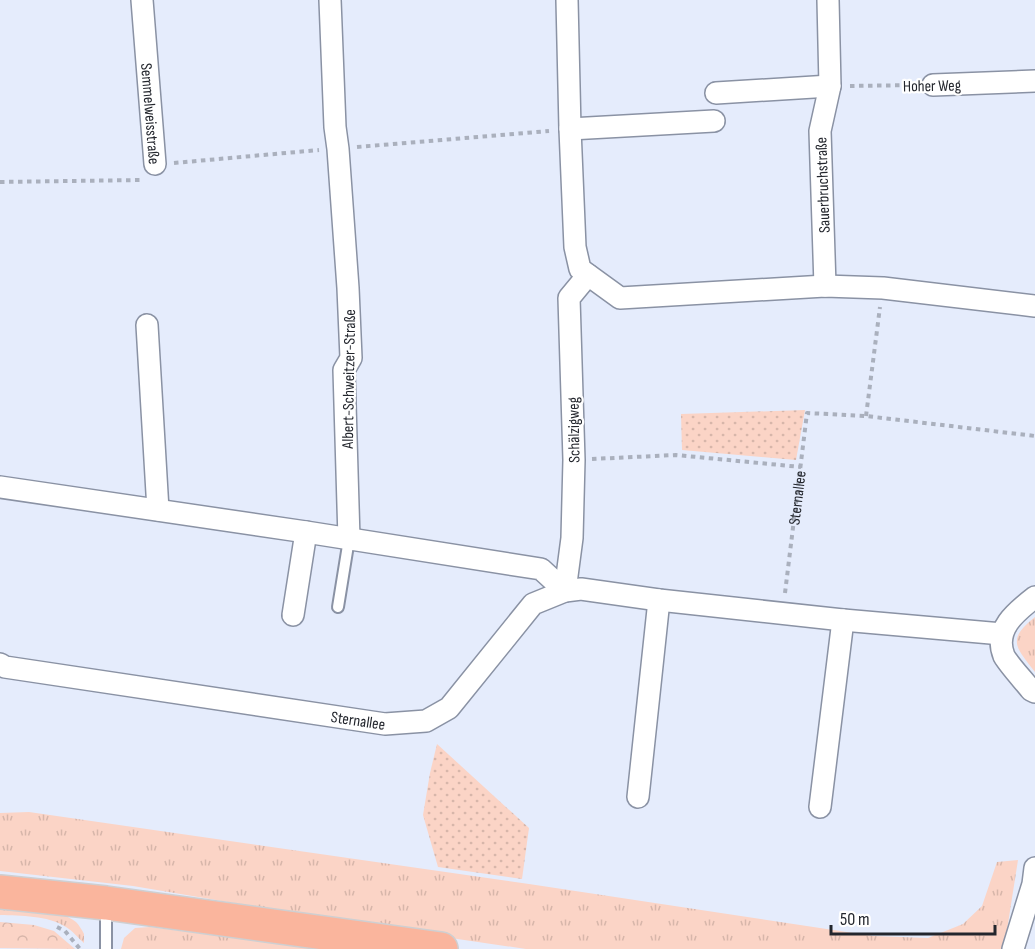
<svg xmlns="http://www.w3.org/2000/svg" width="1035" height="949" font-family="'Sofia Sans Condensed',sans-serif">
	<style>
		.grass { fill: url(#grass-tufts) }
		.forest { fill: url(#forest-crowns) }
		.park { fill: url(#park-dots) }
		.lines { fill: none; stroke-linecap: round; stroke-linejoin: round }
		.lane-casing { stroke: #8a92a4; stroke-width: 14 }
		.street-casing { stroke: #8a92a4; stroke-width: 24 }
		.primary-casing { stroke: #cfcfd1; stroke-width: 36 }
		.path { stroke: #aab0bd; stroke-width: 4; stroke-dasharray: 4.5 4.5; stroke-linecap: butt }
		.lane { stroke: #fff; stroke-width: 10 }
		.street { stroke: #fff; stroke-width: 21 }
		.primary { stroke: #fab59d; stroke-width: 33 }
		.labels { text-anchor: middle; stroke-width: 4.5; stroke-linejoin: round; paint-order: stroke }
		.street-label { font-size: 16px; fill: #23262d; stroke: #fff }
	</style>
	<defs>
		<pattern id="grass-tufts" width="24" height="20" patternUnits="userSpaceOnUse" patternTransform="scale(1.5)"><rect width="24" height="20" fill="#fbd4c6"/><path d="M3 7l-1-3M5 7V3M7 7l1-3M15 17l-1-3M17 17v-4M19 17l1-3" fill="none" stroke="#d7b6aa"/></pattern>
		<pattern id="forest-crowns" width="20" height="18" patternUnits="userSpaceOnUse" patternTransform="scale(1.5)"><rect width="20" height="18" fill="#fbd4c6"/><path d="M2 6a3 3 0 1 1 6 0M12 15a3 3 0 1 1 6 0" fill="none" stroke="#d7b6aa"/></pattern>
		<pattern id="park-dots" width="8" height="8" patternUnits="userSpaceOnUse" patternTransform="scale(1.5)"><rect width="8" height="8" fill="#fbd4c6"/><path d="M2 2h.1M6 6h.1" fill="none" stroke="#d7b6aa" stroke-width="1.8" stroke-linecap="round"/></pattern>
	</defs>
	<rect width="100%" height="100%" fill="#e5ecfc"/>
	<g class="grass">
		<path d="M1035,617V672C1016,647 1006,640 1035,617Z"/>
		<polygon points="29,812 529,884 873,936 928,938 963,924 982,906 997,862 1018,860 1004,949 526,949 383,928 133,886 0,871 0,813"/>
		<path d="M0,907C20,908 61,909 76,922C79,925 82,930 84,934V943C78,938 73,931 66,927C47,915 21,916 0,915Z"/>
		<polygon points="150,927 321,949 121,949 124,938 135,928"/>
	</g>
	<polygon class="forest" points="0,922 34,925 54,931 75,949 0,948"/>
	<g class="park">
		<polygon points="805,410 796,460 682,450 681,414"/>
		<polygon points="437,744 529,828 522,879 438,867 423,815 430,773"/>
	</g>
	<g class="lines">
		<defs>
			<g id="lane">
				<polyline points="338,607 349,539"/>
				<polyline points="106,949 106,907"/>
			</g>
			<g id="street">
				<path id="s2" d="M142,0L155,164"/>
				<polyline points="330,0 335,127 338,149 348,288 351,358 344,370 349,539"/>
				<polyline points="567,0 570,129 575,247 580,269 620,298 825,286 883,288 1035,306"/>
				<polyline points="933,85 1035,81"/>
				<polyline points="716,93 830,86"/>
				<polyline points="570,129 714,121"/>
				<polyline points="825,286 820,131 830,86 828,0"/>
				<polyline points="147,325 158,510"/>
				<polyline points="0,487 306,532 541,569 565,591"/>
				<polyline points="565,591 572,538 574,460 569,298 588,275"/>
				<path d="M1035,597C1017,611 993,629 1004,656C1009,665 1024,681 1031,690L1035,692"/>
				<polyline points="293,615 306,532"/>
				<path id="s3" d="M0,664L5,667L385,724L426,721L449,708L533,604L565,591L581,589L659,600L843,620L1002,634"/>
				<polyline points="638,797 659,600"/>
				<polyline points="820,807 843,620"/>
				<polyline points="1013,949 1033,884 1035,868"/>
			</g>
			<polyline id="primary" points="0,892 106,903 441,949"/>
		</defs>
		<use href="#lane" class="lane-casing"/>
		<use href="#street" class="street-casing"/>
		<use href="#primary" class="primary-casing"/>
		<g class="path">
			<polyline points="850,86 915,85"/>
			<polyline points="357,147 549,131"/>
			<polyline points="174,163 319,150"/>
			<polyline points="0,182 140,180"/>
			<polyline points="866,416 880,307"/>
			<polyline points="592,459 676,455 801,467"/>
			<path id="s1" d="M785,593L807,413L866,416L1035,436"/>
			<polyline points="57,927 65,931 80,949"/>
		</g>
		<use href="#lane" class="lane"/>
		<use href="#street" class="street"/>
		<use href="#primary" class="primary"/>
	</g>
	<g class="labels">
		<g class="street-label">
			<text transform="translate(932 85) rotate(-1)" y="6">Hoher Weg</text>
			<text dy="6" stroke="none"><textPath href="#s2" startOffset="114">Semmelweisstraße</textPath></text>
			<text transform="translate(822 185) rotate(-92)" y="6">Sauerbruchstraße</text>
			<text transform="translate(348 379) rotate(-89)" y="6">Albert-Schweitzer-Straße</text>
			<text transform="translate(573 430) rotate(-91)" y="6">Schälzigweg</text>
			<text dy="6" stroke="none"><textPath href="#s1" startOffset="96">Sternallee</textPath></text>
			<text dy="6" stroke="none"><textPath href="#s3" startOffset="363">Sternallee</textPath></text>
		</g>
	</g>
	<path d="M831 925v9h164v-9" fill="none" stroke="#23262d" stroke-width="3"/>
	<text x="840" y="925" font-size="18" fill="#23262d" stroke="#ffffff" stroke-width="4.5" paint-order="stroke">50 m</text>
</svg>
